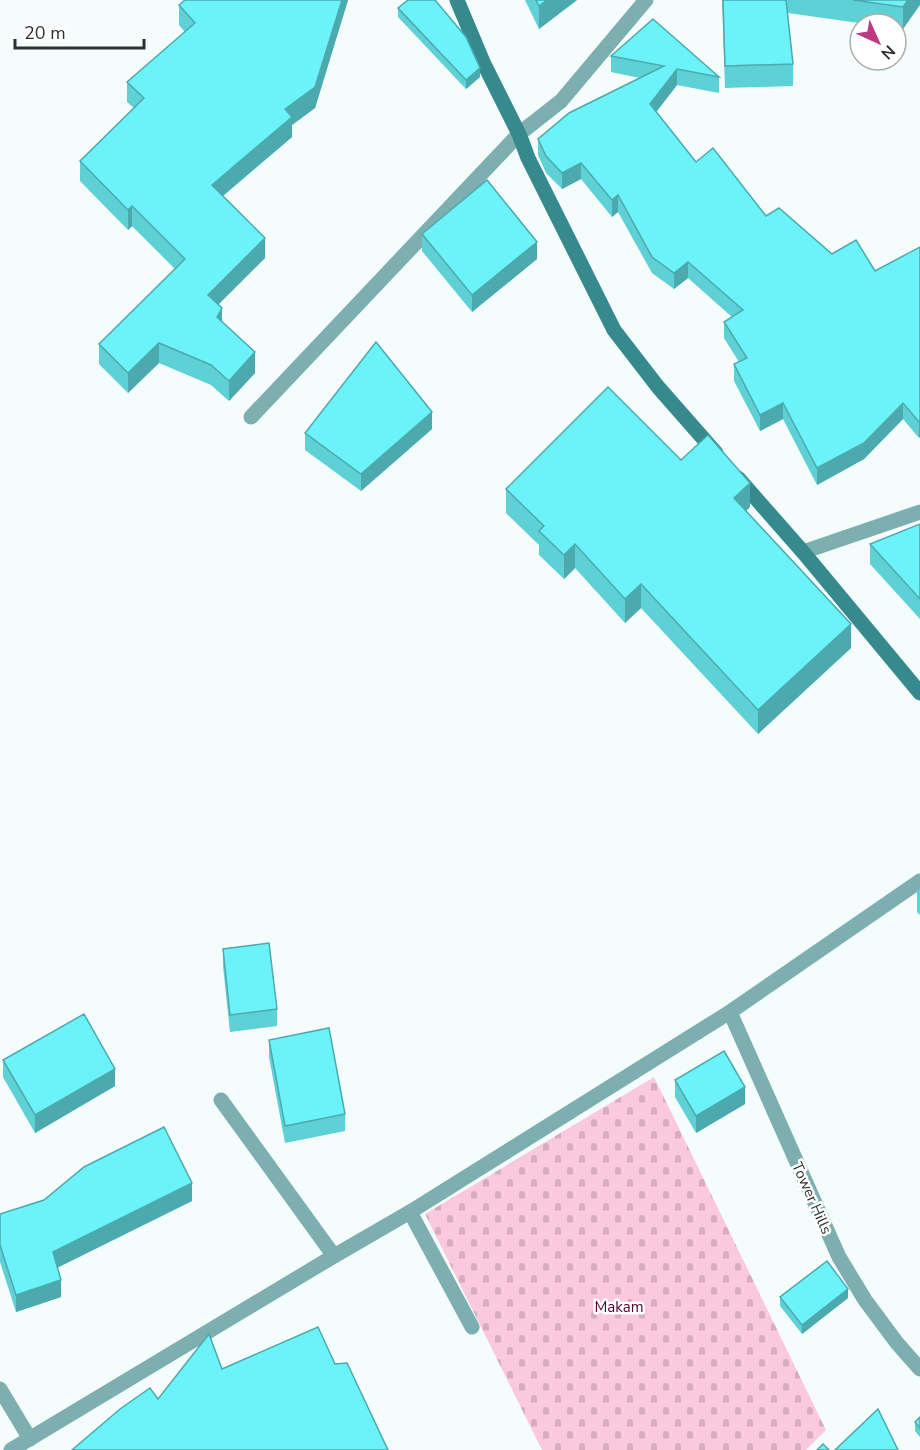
<svg xmlns="http://www.w3.org/2000/svg" width="920" height="1450" font-family="'Nunito Sans',sans-serif">
	<style>
		.cemetery { fill: url(#cemetery-stones) }
		.lines { fill: none; stroke-linecap: round; stroke-linejoin: round }
		.lane { stroke: #7dafb1; stroke-width: 15 }
		.street { stroke: #7dafb1; stroke-width: 15 }
		.secondary { stroke: #368a8e; stroke-width: 15 }
		.wall { fill: #5dd1d6 }
		.shaded-wall { fill: #4caaae }
		.building { fill: #6cf3f9; stroke: #4caaae; stroke-width: 1.5 }
		.labels { text-anchor: middle; stroke-width: 5; stroke-linejoin: round; paint-order: stroke }
		.street-label { font-size: 15px; fill: #2f3131; stroke: #fff }
		.park-label { font-size: 15px; fill: #520232; stroke: #fff }
	</style>
	<defs>
		<pattern id="cemetery-stones" width="16" height="16" patternUnits="userSpaceOnUse" patternTransform="scale(1.5)"><rect width="16" height="16" fill="#fac9dd"/><path d="M2 7V4a2 2 0 0 1 4 0v3zM10 15v-3a2 2 0 0 1 4 0v3z" fill="#d7adbe"/></pattern>
	</defs>
	<rect width="100%" height="100%" fill="#f5fcfc"/>
	<polygon class="cemetery" points="654,1077 826,1430 806,1450 542,1450 425,1214"/>
	<g class="lines">
		<g class="lane">
			<polyline points="221,1100 334,1256"/>
			<polyline points="410,1212 472,1327"/>
		</g>
		<g class="street">
			<polyline points="251,417 519,134 561,101 646,0"/>
			<polyline points="803,552 920,512"/>
			<polyline points="730,1012 839,1257 865,1300 897,1343 920,1369"/>
			<polyline points="0,1389 30,1439"/>
			<polyline points="11,1450 334,1256 410,1212 730,1012 920,881"/>
		</g>
		<g class="secondary">
			<polyline points="457,0 483,62 519,134 528,158 614,330 658,387 716,453"/>
			<polyline points="738,478 803,552 920,693"/>
		</g>
	</g>
	<g class="wall">
		<polygon points="185,0 348,0 315,108 292,125 292,137 223,196 265,258 218,304 222,321 255,373 229,401 211,385 159,363 128,393 99,364 99,344 175,269 132,226 128,230 80,181 80,161 134,108 127,102 127,82 185,32 179,25 179,5"/>
		<polygon points="525,0 577,0 539,29"/>
		<polygon points="722,0 920,0 903,29 896,28 896,24 866,24 788,13 793,64 793,86 725,88"/>
		<polygon points="398,8 480,77 466,89 398,17"/>
		<polygon points="611,56 719,77 719,93 677,85 656,112 696,162 766,216 832,254 875,271 920,247 919,438 903,419 864,459 817,485 783,419 760,431 734,381 734,364 739,362 724,338 724,322 732,317 688,278 674,289 652,273 618,212 612,217 581,179 562,189 546,173 538,155 538,139 640,78 611,72"/>
		<polygon points="422,234 537,259 472,312 422,251"/>
		<polygon points="432,429 361,491 305,450 305,433"/>
		<polygon points="681,460 750,507 746,511 851,648 758,734 641,608 625,623 575,568 564,579 539,555 539,545 506,513 506,489"/>
		<polygon points="920,524 920,619 870,564 870,544"/>
		<polygon points="920,889 920,915 917,912 917,891"/>
		<polygon points="223,949 277,1009 277,1026 230,1032 223,966"/>
		<polygon points="269,1040 345,1114 345,1131 285,1143 269,1057"/>
		<polygon points="3,1060 115,1086 35,1133 3,1077"/>
		<polygon points="675,1080 745,1104 696,1133 675,1097"/>
		<polygon points="44,1200 192,1201 57,1267 61,1297 16,1312 0,1262 0,1214"/>
		<polygon points="780,1297 848,1298 802,1334 780,1306"/>
		<polygon points="920,1417 920,1437 915,1431 915,1422"/>
	</g>
	<g class="shaded-wall">
		<polygon points="342,0 348,0 315,108 292,125 292,137 212,205 212,185 285,109"/>
		<polygon points="547,0 577,0 539,29 539,6"/>
		<polygon points="908,0 920,0 920,5 903,29 903,7"/>
		<polygon points="480,68 480,77 466,89 466,80"/>
		<polygon points="677,69 677,85 650,120 650,104"/>
		<polygon points="581,163 581,179 562,189 562,173"/>
		<polygon points="618,195 618,212 612,217 612,200"/>
		<polygon points="132,206 132,226 128,230 128,210"/>
		<polygon points="265,238 265,258 208,315 208,295"/>
		<polygon points="537,242 537,259 472,312 472,295"/>
		<polygon points="688,262 688,278 674,289 674,273"/>
		<polygon points="222,308 222,328 217,317"/>
		<polygon points="159,343 159,363 128,393 128,373"/>
		<polygon points="255,352 255,373 229,401 229,381"/>
		<polygon points="783,403 783,419 760,431 760,415"/>
		<polygon points="903,403 903,419 864,459 817,485 817,468"/>
		<polygon points="432,412 432,429 361,491 361,474"/>
		<polygon points="920,421 920,437 919,438 919,422"/>
		<polygon points="750,483 750,507 734,522 734,498"/>
		<polygon points="575,544 575,568 564,579 564,555"/>
		<polygon points="641,584 641,608 625,623 625,599"/>
		<polygon points="851,624 851,648 758,734 758,710"/>
		<polygon points="115,1069 115,1086 35,1133 35,1115"/>
		<polygon points="745,1087 745,1104 696,1133 696,1116"/>
		<polygon points="192,1183 192,1201 53,1270 53,1252"/>
		<polygon points="61,1280 61,1297 16,1312 16,1295"/>
		<polygon points="848,1289 848,1298 802,1334 802,1325"/>
	</g>
	<g class="building">
		<polygon points="185,0 342,0 315,87 285,109 292,117 212,185 265,238 208,295 222,308 217,317 255,352 229,381 211,365 159,343 128,373 99,344 185,259 132,206 128,210 80,161 144,98 127,82 195,23 179,5"/>
		<polygon points="408,0 435,0 466,37 480,68 466,80 398,8"/>
		<polygon points="536,0 547,0 539,6"/>
		<polygon points="723,0 786,0 793,64 725,66"/>
		<polygon points="853,0 908,0 903,7"/>
		<polygon points="653,19 719,77 677,69 650,104 696,162 713,148 766,216 779,208 832,254 856,240 875,271 920,247 920,421 919,422 903,403 864,443 817,468 783,403 760,415 734,364 747,358 724,322 743,310 688,262 674,273 652,257 618,195 612,200 581,163 562,173 546,156 538,139 569,113 664,66 611,56"/>
		<polygon points="487,180 537,242 472,295 422,234"/>
		<polygon points="376,342 432,412 361,474 305,433"/>
		<polygon points="608,387 681,460 708,435 750,483 734,498 851,624 758,710 641,584 625,599 575,544 564,555 539,531 544,526 506,489"/>
		<polygon points="920,524 920,599 870,544"/>
		<polygon points="269,943 277,1009 230,1015 223,949"/>
		<polygon points="84,1014 115,1069 35,1115 3,1060"/>
		<polygon points="329,1028 345,1114 285,1126 269,1040"/>
		<polygon points="724,1051 745,1087 696,1116 675,1080"/>
		<polygon points="164,1127 192,1183 53,1252 61,1280 16,1295 0,1245 0,1214 44,1200 84,1167"/>
		<polygon points="827,1261 848,1289 802,1325 780,1297"/>
		<polygon points="318,1327 335,1364 347,1363 388,1450 72,1450 120,1409 150,1388 158,1399 209,1334 222,1369"/>
		<polygon points="878,1409 898,1450 835,1450"/>
		<polygon points="920,1417 920,1428 915,1422"/>
		<polygon points="823,1444 829,1450 817,1450"/>
	</g>
	<g class="labels">
		<g class="street-label">
			<text transform="translate(812 1198) rotate(66)" y="5">Tower Hills</text>
		</g>
		<g class="park-label">
			<text x="619" y="1312">Makam</text>
		</g>
	</g>
	<g transform="translate(878 42) rotate(135)"><circle r="28" fill="#ffffff" stroke="#acadad" stroke-width="1.5"/>
	<path d="M0-4.5L10 22L0 15L-10 22Z" fill="#bc3a81"/>
	<text y="-9" font-size="16" font-weight="bold" text-anchor="middle" fill="#2f3131">N</text>
	</g>
	<path d="M15 39v9h129v-9" fill="none" stroke="#2f3131" stroke-width="3"/>
	<text x="24" y="39" font-size="18" fill="#2f3131" stroke="#ffffff" stroke-width="4.5" paint-order="stroke">20 m</text>
</svg>
